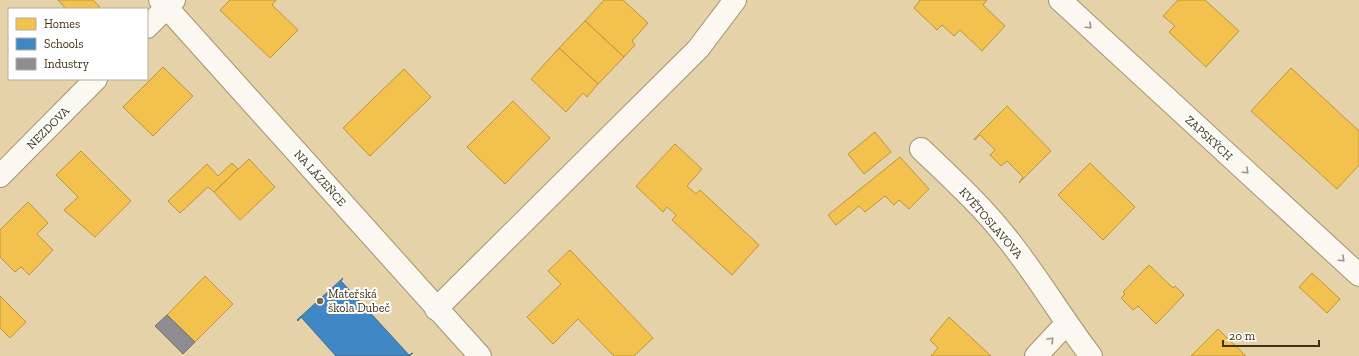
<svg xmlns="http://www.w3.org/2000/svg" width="1359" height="356" font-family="'Zilla Slab',serif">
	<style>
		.homes { fill: #f2c14e; stroke: #bc963c }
		.schools { fill: #3f88c5; stroke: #3f6e8f }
		.industry { fill: #8d8d92; stroke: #76716b }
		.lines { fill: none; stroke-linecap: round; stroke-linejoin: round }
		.minor-casing { stroke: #a19370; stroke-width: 24 }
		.minor { stroke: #fbf8f2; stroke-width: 22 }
		.oneway { stroke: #9d9482 }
		.poi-dot { fill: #796946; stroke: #fff; stroke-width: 1.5 }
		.labels { text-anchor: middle; stroke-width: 4; stroke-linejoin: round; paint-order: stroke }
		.street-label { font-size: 12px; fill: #3f3111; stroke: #fff }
		.poi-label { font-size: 12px; fill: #3f3111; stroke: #fff; text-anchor: start }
	</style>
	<rect width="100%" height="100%" fill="#e5d2a8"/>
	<g class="homes">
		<polygon points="58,0 93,0 100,7 98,9 66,9"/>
		<polygon points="230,0 276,0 272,5 298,30 270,58 220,10"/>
		<polygon points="604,0 623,0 648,23 632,41 635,45 624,57 585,21"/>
		<polygon points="920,0 987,0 983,5 1005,26 982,51 960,30 954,36 942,25 937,30 914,8"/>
		<polygon points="1178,0 1205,0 1239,31 1206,67 1169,32 1175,26 1163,16"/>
		<polygon points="585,21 624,57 598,84 559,48"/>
		<polygon points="559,48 598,84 587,97 583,93 566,112 531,79"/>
		<polygon points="163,67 193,96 153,136 123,107"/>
		<polygon points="1291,68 1359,131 1359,165 1337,189 1251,111"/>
		<polygon points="404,69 431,97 370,156 343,128"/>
		<polygon points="513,101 550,138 505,184 467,147"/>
		<polygon points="1007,106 1051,151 1019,183 1023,177 1007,161 1001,166 990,155 995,150 980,135 975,140 974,139"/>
		<polygon points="875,132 891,152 864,174 848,154"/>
		<polygon points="675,144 702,169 687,186 696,194 700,190 759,245 732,275 672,220 676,215 667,207 663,212 636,186"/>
		<polygon points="81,151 131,201 95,237 64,210 78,197 56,175"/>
		<polygon points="900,157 929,189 909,209 899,200 894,205 885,196 865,212 859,206 836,225 828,215"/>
		<polygon points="249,159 275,187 240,220 214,192"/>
		<polygon points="232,163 238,169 214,192 208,187 180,213 168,201 207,164 218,176"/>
		<polygon points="1090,163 1135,207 1103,240 1058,195"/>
		<polygon points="28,202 48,223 37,234 53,250 29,275 21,267 15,272 0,257 0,230"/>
		<polygon points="570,250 653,338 634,356 614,356 578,319 553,344 527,317 561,284 548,271"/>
		<polygon points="1149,265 1173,288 1175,286 1184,295 1156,324 1138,306 1133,310 1121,298 1125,294 1123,292"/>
		<polygon points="1312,273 1340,299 1327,313 1299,287"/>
		<polygon points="205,276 233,304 195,342 167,315"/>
		<polygon points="0,296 26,322 10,338 0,328"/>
		<polygon points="949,317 991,356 931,356 938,348 930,340"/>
		<polygon points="1218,329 1246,356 1191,356"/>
	</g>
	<polygon class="schools" points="343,278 341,281 409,355 413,353 409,356 336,356 301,317 298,321 297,320"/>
	<polygon class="industry" points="167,315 195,342 183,354 155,326"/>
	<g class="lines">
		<defs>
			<g id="minor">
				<polyline points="160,0 480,356"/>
				<polyline points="1060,0 1359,275"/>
				<polyline points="147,27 174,0"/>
				<path d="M921,149C950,177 981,205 1006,237C1037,275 1061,317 1091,356"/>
				<polyline points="0,176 96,79"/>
				<polyline points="436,309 698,49 735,0"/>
				<polyline points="1036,356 1066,324"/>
			</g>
		</defs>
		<use href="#minor" class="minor-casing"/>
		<use href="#minor" class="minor"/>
	</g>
	<defs><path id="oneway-chevron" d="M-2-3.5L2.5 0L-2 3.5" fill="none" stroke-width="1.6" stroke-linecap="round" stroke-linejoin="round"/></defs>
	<g class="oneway">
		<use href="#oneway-chevron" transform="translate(1089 26) rotate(43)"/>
		<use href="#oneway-chevron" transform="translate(1246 171) rotate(43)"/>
		<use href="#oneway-chevron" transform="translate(1342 259) rotate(43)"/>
		<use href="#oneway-chevron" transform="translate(1051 340) rotate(-47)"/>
	</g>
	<circle class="poi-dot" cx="320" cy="301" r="4"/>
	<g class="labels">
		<g class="street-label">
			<text transform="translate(48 128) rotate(-45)" y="4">NEZDOVA</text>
			<text transform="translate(1209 138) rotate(43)" y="4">ZAPSKÝCH</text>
			<text transform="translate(320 178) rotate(48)" y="4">NA LÁZEŇCE</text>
			<text transform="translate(991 223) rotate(49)" y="4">KVĚTOSLAVOVA</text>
		</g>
		<g class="poi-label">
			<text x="328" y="298">Mateřská<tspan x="328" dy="14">škola Dubeč</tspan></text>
		</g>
	</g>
	<rect x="8" y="8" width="140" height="72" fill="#ffffff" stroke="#b2ada0"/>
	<rect x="16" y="18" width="20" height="12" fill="#f2c14e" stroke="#b2ada0"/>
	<text x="44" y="28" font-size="12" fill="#3f3111">Homes</text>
	<rect x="16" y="38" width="20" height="12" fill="#3f88c5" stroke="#b2ada0"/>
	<text x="44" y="48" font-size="12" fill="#3f3111">Schools</text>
	<rect x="16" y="58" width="20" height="12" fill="#8d8d92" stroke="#b2ada0"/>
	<text x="44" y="68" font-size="12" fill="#3f3111">Industry</text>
	<path d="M1223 340v6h96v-6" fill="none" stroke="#3f3111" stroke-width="2"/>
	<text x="1229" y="340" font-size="12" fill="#3f3111" stroke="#ffffff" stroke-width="3" paint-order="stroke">20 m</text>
</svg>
